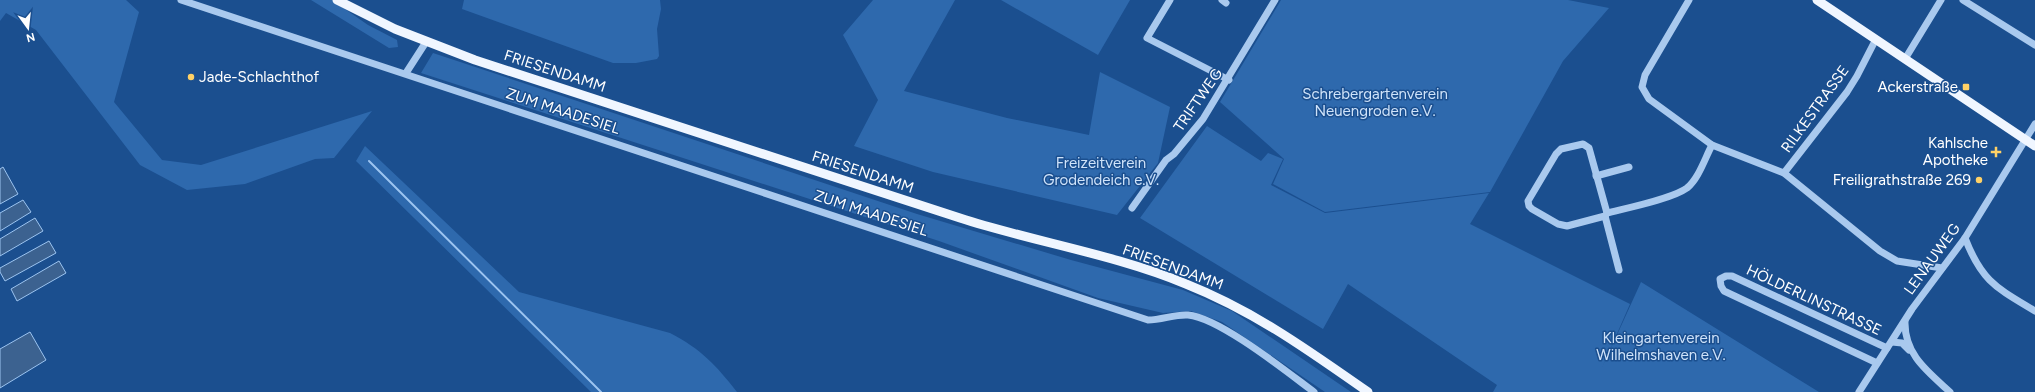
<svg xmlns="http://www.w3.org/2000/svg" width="2035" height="392" font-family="Figtree,sans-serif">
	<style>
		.green { fill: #2e69ad }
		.water { fill: #3c6290; stroke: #9cc4f0 }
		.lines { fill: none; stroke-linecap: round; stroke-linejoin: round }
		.stream { stroke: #9cc4f0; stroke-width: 2 }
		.minor { stroke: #a9c9ee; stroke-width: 7 }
		.major { stroke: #f0f6ff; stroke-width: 9 }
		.poi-dot { fill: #ffd166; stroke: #1b4f8f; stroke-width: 1.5 }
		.labels { text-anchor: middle; stroke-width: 3; stroke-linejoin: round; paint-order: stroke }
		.street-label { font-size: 15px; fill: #fff; stroke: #1b4f8f }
		.poi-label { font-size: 15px; fill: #fff; stroke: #1b4f8f; text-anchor: end }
		.park-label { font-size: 15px; fill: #cfe3fa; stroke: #1b4f8f }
	</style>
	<rect width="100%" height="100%" fill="#1b4f8f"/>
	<g class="green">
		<polygon points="0,0 126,0 139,12 114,102 162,160 201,165 372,111 334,158 315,159 245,184 187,190 140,165 36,30 6,13 0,21"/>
		<polygon points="311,0 332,0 368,25 397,40 398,47 389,48"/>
		<polygon points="464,0 660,0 661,9 657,29 659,56 657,59 636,63 613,63 462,9"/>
		<polygon points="873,0 955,0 904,91 1007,118 1089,135 1100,72 1170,107 1158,163 1117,215 933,172 854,146 878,100 843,35"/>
		<polygon points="1001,0 1130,0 1098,55"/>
		<polygon points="1281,0 1568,0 1609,8 1563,61 1490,192 1325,212 1273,184 1284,159 1220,102"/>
		<polygon points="433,53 917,214 1071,260 1183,290 1232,311 1351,392 1325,392 1222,322 1191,311 1163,313 1098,298 939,241 421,73"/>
		<polygon points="1207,126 1261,161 1268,153 1283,159 1271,185 1325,213 1489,193 1470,224 1630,304 1602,368 1641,282 1819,392 1493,392 1497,385 1348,284 1323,329 1140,218"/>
		<path d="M365,146L519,292L670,333C701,349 716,365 737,392H591L356,161Z"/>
	</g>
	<g class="water">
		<polygon points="3,167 18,194 0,204 0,169"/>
		<polygon points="23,200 31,212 0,231 0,213"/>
		<polygon points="35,218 43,231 0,256 0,239"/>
		<polygon points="49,241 56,253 5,281 0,272 0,268"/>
		<polygon points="59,261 66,273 17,301 11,289"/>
		<polygon points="30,332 46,360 0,388 0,349"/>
	</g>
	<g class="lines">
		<polyline class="stream" points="369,161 601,392"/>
		<g class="minor">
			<path d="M181,0L1148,320C1162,320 1175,314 1188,315C1220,318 1287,372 1314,392"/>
			<polyline points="1170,0 1147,38 1229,80"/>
			<polyline points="1222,0 1226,3"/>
			<polyline points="1689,0 1645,75 1642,87 1649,99 1712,145 1784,173 1880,251 1897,261 1942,268"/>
			<polyline points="1963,0 2035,45"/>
			<polyline points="1905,59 1941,0"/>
			<polyline points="406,73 426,42"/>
			<polyline points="1784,173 1847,92 1857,76 1876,39"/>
			<polyline points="1596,176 1629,167"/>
			<polyline points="1132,208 1166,160 1174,154 1203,119 1275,0"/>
			<path d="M1607,213L1605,216L1567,226L1558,224L1532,209L1529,206L1528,201L1556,154L1561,149L1583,144L1589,148L1607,213C1627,208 1672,199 1687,188C1699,178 1705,158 1712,145"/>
			<polyline points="1605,216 1619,270"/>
			<path d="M1965,238C1982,282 1997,288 2035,311"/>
			<path d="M1905,321C1904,354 1927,371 1950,392"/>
			<polyline points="1892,342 1902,343 1909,350"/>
			<polyline points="1877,363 1724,291 1721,286 1720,279 1726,276 1732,276 1887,348"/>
			<polyline points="1859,392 1912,309 1965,238 2035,124"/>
		</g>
		<g class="major">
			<path d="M337,0L395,29L475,60C637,113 799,165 960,218C1034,242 1114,254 1186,284C1254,311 1308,350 1368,392"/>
			<polyline points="1817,0 2035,146"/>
		</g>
	</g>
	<g class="poi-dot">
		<circle cx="191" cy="77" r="4"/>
		<rect x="1962" y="83" width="8" height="8" rx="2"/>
		<path d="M1994 146h4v4h4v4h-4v4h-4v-4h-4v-4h4z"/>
		<circle cx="1979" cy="180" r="4"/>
	</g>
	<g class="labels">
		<g class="street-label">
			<text transform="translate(555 71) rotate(18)" y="5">FRIESENDAMM</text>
			<text transform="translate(1198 100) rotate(-55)" y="5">TRIFTWEG</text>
			<text transform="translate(1815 109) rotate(-54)" y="5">RILKESTRASSE</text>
			<text transform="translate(563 111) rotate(18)" y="5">ZUM MAADESIEL</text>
			<text transform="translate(863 172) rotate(18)" y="5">FRIESENDAMM</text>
			<text transform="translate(871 213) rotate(18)" y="5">ZUM MAADESIEL</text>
			<text transform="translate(1932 259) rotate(-54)" y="5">LENAUWEG</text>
			<text transform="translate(1173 267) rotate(20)" y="5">FRIESENDAMM</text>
			<text transform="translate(1814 300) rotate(25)" y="5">HÖLDERLINSTRASSE</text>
		</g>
		<g class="poi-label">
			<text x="199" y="82" text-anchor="start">Jade-Schlachthof</text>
			<text x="1958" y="92">Ackerstraße</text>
			<text x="1988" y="148">Kahlsche<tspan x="1988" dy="17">Apotheke</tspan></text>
			<text x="1971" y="185">Freiligrathstraße 269</text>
		</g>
		<g class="park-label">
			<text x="1375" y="99">Schrebergartenverein<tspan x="1375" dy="17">Neuengroden e.V.</tspan></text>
			<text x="1101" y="168">Freizeitverein<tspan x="1101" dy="17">Grodendeich e.V.</tspan></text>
			<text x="1661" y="343">Kleingartenverein<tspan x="1661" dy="17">Wilhelmshaven e.V.</tspan></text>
		</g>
	</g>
	<g transform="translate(28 28) rotate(165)" stroke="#1b4f8f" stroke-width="3" paint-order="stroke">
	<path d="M0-3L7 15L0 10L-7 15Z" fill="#ffffff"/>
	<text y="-6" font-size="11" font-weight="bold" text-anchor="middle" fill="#ffffff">N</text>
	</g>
</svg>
